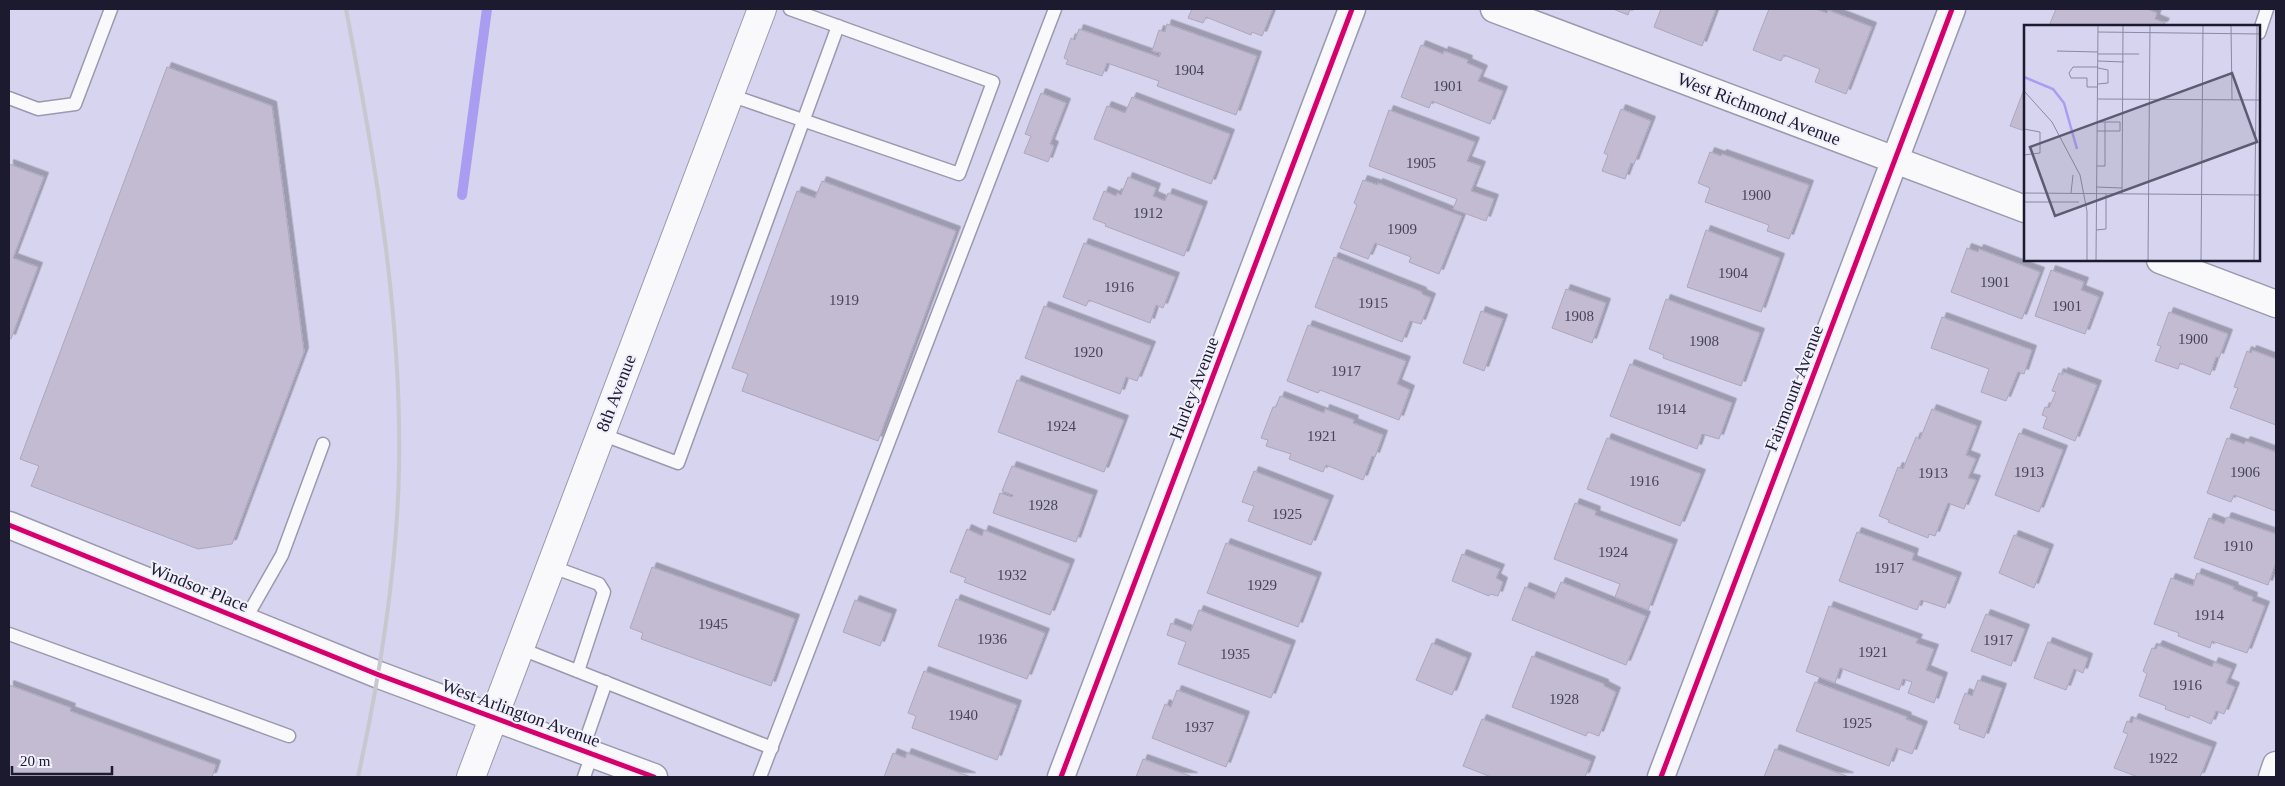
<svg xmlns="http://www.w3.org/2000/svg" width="2285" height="786" font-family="'Times New Roman',serif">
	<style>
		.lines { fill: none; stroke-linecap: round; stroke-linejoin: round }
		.stream { stroke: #aa9df1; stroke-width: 10 }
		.building { fill: #c2bbd2; stroke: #ada6bc; filter: url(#shadow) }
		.lane-casing { stroke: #9b99af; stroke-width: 15 }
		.street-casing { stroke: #9b99af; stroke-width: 29 }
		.secondary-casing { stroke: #9b99af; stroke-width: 30 }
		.lane { stroke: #f9f9fc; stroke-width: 12 }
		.street { stroke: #f9f9fc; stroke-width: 26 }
		.secondary { stroke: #f9f9fc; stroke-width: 28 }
		.rail { stroke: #c8c7cf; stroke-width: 4 }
		.cycleway-casing { stroke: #f0effb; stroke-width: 8 }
		.cycleway { stroke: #d6006c; stroke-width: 5 }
		.labels { text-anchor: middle; stroke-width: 4; stroke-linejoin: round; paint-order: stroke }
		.number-label { font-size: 15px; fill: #47445a }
		.street-label { font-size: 18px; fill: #1c1a2f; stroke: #f0effb }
		.inset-river { fill: none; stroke: #aa9df1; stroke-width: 2.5 }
		.inset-road { fill: none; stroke: #8c8aa2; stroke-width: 1 }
		.view { fill: #5d5b72; fill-opacity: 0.15; stroke: #5d5b72; stroke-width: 2.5 }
		.inset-edge { fill: none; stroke: #1c1a2f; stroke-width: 2.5 }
	</style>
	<defs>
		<filter id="shadow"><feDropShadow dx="4.5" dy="-4.5" stdDeviation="0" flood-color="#0004"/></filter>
	</defs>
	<rect width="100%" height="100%" fill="#d6d4ee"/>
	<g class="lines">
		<polyline class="stream" points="462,195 487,9"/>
	</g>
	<g class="building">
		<polygon points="1192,9 1273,9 1262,36 1252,32 1251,35 1206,17 1203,23 1188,18"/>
		<polygon points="1613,9 1630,9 1628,15"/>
		<polygon points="1661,9 1716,9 1702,46 1654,27"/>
		<polygon points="1769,9 1815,9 1827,13 1828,10 1872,27 1846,94 1815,82 1820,69 1784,55 1781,61 1753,50"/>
		<polygon points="2056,9 2147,9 2157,13 2155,19 2165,23 2163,26 2049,26"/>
		<polygon points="1167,24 1257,56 1236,115 1157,86 1159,81 1107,63 1102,76 1066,64 1068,60 1064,58 1071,38 1075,40 1079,29 1159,57 1161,53 1152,51 1159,30 1165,32"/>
		<polygon points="1421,45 1443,54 1444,51 1468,60 1467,63 1483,70 1478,81 1503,91 1490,124 1432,101 1429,108 1401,97"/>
		<polygon points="167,67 272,106 304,352 232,544 198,549 31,486 39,466 20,459"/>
		<polygon points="2025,87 2025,131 2010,126"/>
		<polygon points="1041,93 1066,103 1050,144 1054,146 1048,162 1024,153 1031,136 1025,134"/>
		<polygon points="1132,97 1230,134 1211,184 1094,139 1107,106 1125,113"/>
		<polygon points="1621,109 1651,121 1634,164 1631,163 1625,179 1602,171 1608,155 1604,153"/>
		<polygon points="1389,110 1475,142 1467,161 1481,166 1471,191 1494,199 1486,221 1453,209 1457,199 1369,166"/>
		<polygon points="1710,152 1721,156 1722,154 1809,185 1789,239 1767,231 1769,225 1705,202 1710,188 1698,183"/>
		<polygon points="9,164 44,177 13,258 38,267 11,339 9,338"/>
		<polygon points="1128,177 1156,188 1153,196 1165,201 1168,193 1203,206 1184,256 1105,226 1106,224 1093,219 1104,191 1116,196 1117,193 1121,195"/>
		<polygon points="1363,180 1378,185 1378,183 1462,216 1439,274 1409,262 1411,257 1375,243 1368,259 1340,248 1357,205 1354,203"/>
		<polygon points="822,181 956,231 878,441 742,391 748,374 732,368 797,191 815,198"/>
		<polygon points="1706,230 1780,258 1761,312 1687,287"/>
		<polygon points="1084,243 1175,277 1163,308 1156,305 1150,323 1089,300 1086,306 1063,297"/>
		<polygon points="1967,248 1978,252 1979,249 2040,272 2022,319 1951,292"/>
		<polygon points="1334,257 1422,292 1422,294 1431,298 1421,324 1410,321 1402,342 1315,307"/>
		<polygon points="2051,270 2084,282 2081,290 2099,297 2085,334 2035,316"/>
		<polygon points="1566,289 1606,303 1592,343 1552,328"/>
		<polygon points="1666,299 1760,333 1741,386 1663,358 1664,355 1649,349"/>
		<polygon points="1044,306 1151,346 1137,381 1126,377 1120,394 1025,358"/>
		<polygon points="1481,311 1503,319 1484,371 1463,363"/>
		<polygon points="2169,312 2228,334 2219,358 2216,357 2210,375 2180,363 2178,369 2155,361 2161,346 2157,345"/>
		<polygon points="1942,317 2032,350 2024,374 2018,372 2006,401 1981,392 1989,369 1931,348"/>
		<polygon points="1308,325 1406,361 1397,384 1410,390 1399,420 1320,390 1318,393 1287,381"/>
		<polygon points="2252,350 2276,359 2276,425 2230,408 2238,388 2234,387 2247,351 2251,353"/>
		<polygon points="1630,364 1732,403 1719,439 1702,434 1697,449 1610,416"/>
		<polygon points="2063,372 2097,385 2075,441 2043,428 2047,417 2042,415 2045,407 2049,408 2056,392 2052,391 2059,373 2063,375"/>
		<polygon points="1017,380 1124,420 1104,472 998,432"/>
		<polygon points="1280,396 1324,413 1325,409 1354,420 1353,423 1383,435 1375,457 1372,456 1363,480 1326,465 1323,472 1289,459 1291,454 1266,446 1268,440 1261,438 1273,407 1276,407"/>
		<polygon points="1932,409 1977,426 1966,455 1976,459 1968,478 1976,480 1964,509 1948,503 1935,536 1929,534 1928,538 1888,522 1889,520 1879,516 1898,467 1903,469 1916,437 1920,439"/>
		<polygon points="2019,433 2063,450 2039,512 1995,495"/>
		<polygon points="1607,438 1701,474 1680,526 1587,489"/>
		<polygon points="2227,438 2244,444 2246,441 2276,452 2276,511 2234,495 2231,502 2207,493"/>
		<polygon points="1012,466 1093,495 1076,542 993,513 1000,493 1012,497 1013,495 1002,491"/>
		<polygon points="1254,471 1329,500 1311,545 1248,521 1254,506 1242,502"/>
		<polygon points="1575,503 1596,511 1595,515 1673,544 1648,610 1615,597 1620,584 1554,559"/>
		<polygon points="2227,517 2276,534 2276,562 2268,585 2194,558 2209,518 2224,524"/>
		<polygon points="967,529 982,536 984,530 1070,564 1050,615 964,582 966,578 950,572"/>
		<polygon points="1857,532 1914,553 1912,560 1957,577 1945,608 1921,600 1917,610 1839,581"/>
		<polygon points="2014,535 2049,549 2034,588 1999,573"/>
		<polygon points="1226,543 1317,577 1298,627 1207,593"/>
		<polygon points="1462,554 1500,569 1496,578 1503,582 1498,596 1490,594 1489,596 1452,581"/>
		<polygon points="652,567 795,619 771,686 641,639 643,633 630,628"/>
		<polygon points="2197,573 2234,587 2233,589 2253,597 2252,601 2265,606 2247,653 2212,641 2210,648 2178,636 2179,633 2154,624 2171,578 2193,586"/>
		<polygon points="1561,582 1646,616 1626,665 1512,620 1525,587 1554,599"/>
		<polygon points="956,599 1045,633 1027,679 938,646"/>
		<polygon points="855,600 892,614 880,646 843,632"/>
		<polygon points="1829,606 1918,639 1916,643 1934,649 1926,670 1943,677 1934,703 1908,693 1912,682 1903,679 1899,690 1840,668 1835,683 1806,672"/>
		<polygon points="1199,610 1291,645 1271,698 1178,664 1186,642 1167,635 1171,623 1191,631"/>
		<polygon points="1986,614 2025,629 2011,666 1971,651"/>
		<polygon points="2048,642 2088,658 2083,673 2074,669 2066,690 2034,678"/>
		<polygon points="1432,643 1467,658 1452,695 1416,680"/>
		<polygon points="2158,645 2212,667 2214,662 2232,669 2226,683 2235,687 2224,714 2216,711 2211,724 2190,715 2189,718 2165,709 2166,706 2139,696 2147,674 2143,671 2152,648 2156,649"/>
		<polygon points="1532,656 1604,684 1604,686 1616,692 1599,736 1588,732 1586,736 1512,707"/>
		<polygon points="924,671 1017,705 997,760 912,728 916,716 908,713"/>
		<polygon points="1978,680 2002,688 1984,738 1959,729 1960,725 1954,723 1965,693 1972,696"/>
		<polygon points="1815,682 1907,717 1906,719 1923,726 1912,754 1896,748 1889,766 1796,731"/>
		<polygon points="9,685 71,708 70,711 216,765 212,777 9,777"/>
		<polygon points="1177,690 1245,716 1226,767 1152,738 1165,704 1171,707"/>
		<polygon points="2134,718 2212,747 2200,777 2138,777 2114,768 2128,734 2123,732 2127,721 2132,723"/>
		<polygon points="1482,719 1591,761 1585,777 1491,777 1463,766"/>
		<polygon points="1775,749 1849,777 1764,777"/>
		<polygon points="893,753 905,758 907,753 971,777 884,777"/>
		<polygon points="1143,759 1193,777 1136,777"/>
	</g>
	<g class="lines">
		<defs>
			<g id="lane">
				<polyline points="2259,33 2267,9"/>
				<polyline points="730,95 959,174 993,82 790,9"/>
				<polyline points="9,98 38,109 75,104 111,9"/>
				<polyline points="601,434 678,463 838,26"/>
				<polyline points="550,566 599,584 604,592 578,671"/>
				<polyline points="245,620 282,555 323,444"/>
				<polyline points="9,634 289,736"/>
				<polyline points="519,648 772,748"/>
				<polyline points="582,751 606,682"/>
				<polyline points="584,777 592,754"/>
				<polyline points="760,777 1055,9"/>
			</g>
			<g id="street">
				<polyline points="1494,9 2025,209"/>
				<polyline points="2160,260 2276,304"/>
				<polyline points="9,525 379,675 654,777"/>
				<polyline points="1061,777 1352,9"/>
				<polyline points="1661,777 1952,9"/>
				<polyline points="2272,777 2276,765"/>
			</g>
			<polyline id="secondary" points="471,777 762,9"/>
		</defs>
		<use href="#lane" class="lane-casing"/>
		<use href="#street" class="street-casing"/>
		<use href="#secondary" class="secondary-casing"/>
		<use href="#lane" class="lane"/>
		<use href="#street" class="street"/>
		<use href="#secondary" class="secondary"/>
		<path class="rail" d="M346,9C375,160 402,314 399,469C397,573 380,676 358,777"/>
		<defs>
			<g id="cycleway">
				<polyline points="9,525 379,675 654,777"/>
				<polyline points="1061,777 1352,9"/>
				<polyline points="1661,777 1952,9"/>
			</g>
		</defs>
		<use href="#cycleway" class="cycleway-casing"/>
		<use href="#cycleway" class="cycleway"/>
	</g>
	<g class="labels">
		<g class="number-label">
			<text x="1189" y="75">1904</text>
			<text x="1448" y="91">1901</text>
			<text x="1421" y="168">1905</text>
			<text x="1756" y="200">1900</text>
			<text x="1148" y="218">1912</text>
			<text x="1402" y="234">1909</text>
			<text x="1733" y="278">1904</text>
			<text x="1995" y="287">1901</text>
			<text x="1119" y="292">1916</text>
			<text x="844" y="305">1919</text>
			<text x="1373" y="308">1915</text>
			<text x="2067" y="311">1901</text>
			<text x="1579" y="321">1908</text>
			<text x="2193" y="344">1900</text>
			<text x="1704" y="346">1908</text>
			<text x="1088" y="357">1920</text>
			<text x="1346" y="376">1917</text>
			<text x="1671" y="414">1914</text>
			<text x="1061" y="431">1924</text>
			<text x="1322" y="441">1921</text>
			<text x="2029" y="477">1913</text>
			<text x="2245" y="477">1906</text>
			<text x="1933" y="478">1913</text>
			<text x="1644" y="486">1916</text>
			<text x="1043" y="510">1928</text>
			<text x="1287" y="519">1925</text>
			<text x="2238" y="551">1910</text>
			<text x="1613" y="557">1924</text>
			<text x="1889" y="573">1917</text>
			<text x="1012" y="580">1932</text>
			<text x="1262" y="590">1929</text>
			<text x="2209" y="620">1914</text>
			<text x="713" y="629">1945</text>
			<text x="992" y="644">1936</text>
			<text x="1998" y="645">1917</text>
			<text x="1873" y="657">1921</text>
			<text x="1235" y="659">1935</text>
			<text x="2187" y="690">1916</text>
			<text x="1564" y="704">1928</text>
			<text x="963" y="720">1940</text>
			<text x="1857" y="728">1925</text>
			<text x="1199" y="732">1937</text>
			<text x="2163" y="763">1922</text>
		</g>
		<g class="street-label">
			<text transform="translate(1759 109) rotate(21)" y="6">West Richmond Avenue</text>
			<text transform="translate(1194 388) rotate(-69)" y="6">Hurley Avenue</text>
			<text transform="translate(1794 388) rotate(-69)" y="6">Fairmount Avenue</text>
			<text transform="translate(616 393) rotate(-69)" y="6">8th Avenue</text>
			<text transform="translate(199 587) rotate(22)" y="6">Windsor Place</text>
			<text transform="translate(521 713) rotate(20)" y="6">West Arlington Avenue</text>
		</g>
	</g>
	<g transform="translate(2024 25)">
		<rect width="236" height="236" fill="#d6d4ee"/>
		<path class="inset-river" d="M0,52L29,64L40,78L53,124"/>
		<path class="inset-road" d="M207,0L208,75M74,7L237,9M33,26L74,27M74,29H115M74,36L100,37M74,59L84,58V45L74,43M74,62H63V53H47L45,48L49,42H74M0,66L28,97L56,150L63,186V236M74,74L237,75M0,104L16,107V128L0,130M73,106H96V97H73M73,141H81V97M72,162L98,163M0,168L237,170M47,168L49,150M98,169L99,0M0,177H55M72,205L82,204V169M72,236L74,0M124,236L126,0M177,236L179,0M230,236L233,0"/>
		<path class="view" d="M208,48L233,117L31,191L6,122Z"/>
		<rect width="236" height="236" class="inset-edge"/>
	</g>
	<rect width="2285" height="786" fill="none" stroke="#1c1a2f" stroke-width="20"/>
	<path d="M12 766v8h100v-8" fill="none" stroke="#1c1a2f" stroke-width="2.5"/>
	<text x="20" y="766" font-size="15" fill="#1c1a2f" stroke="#f0effb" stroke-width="4" paint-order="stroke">20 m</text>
</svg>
